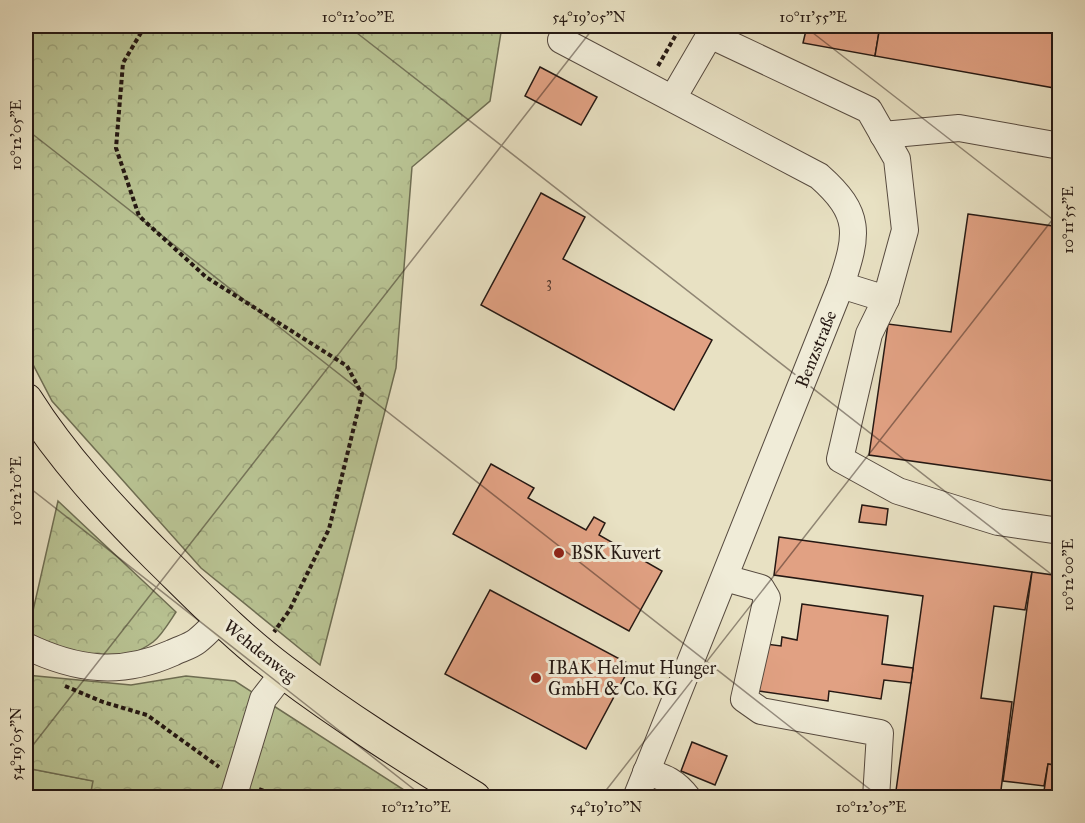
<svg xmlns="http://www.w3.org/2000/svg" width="1085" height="823" font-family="'IM FELL Great Primer',serif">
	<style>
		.green { fill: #b8c292; stroke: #6e6d52; stroke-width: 1.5 }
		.forest { fill: url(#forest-crowns); stroke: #6e6d52; stroke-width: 1.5 }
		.building { fill: #e1a183; stroke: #251813; stroke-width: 1.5 }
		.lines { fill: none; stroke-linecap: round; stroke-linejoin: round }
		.minor-casing { stroke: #564a3f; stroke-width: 28 }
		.major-casing { stroke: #251813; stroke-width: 35 }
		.path { stroke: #251813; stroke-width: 4; stroke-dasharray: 4.5 3; stroke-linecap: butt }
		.minor { stroke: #f0ecd8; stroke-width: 26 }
		.major { stroke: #e8e1c3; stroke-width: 33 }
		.ticks { fill: none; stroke: #251813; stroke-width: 1.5; stroke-opacity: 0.45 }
		.poi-dot { fill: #8f2418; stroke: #f0ecd8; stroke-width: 2 }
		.labels { text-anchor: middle; stroke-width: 6; stroke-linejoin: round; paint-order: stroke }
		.number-label { font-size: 15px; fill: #543a2f }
		.street-label { font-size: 18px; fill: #251813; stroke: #f0ecd8 }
		.poi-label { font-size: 18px; fill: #251813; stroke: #f0ecd8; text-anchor: start }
		.neatline { fill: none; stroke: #251813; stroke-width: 2 }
		.ticks-label { font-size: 15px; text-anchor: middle; fill: #251813 }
	</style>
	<defs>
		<pattern id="forest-crowns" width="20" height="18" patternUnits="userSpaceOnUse" patternTransform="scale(1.5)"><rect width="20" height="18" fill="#b8c292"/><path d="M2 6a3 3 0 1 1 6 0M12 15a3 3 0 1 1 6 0" fill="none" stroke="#9ea67d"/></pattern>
	</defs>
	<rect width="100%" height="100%" fill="#e8e1c3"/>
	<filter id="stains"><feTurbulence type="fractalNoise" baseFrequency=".00333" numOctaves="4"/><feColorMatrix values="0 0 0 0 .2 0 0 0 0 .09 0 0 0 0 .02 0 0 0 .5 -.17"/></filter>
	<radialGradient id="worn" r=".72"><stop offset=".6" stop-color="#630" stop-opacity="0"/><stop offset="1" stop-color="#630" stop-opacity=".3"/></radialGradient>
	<polygon class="green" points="26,768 94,781 90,797 26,797"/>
	<g class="forest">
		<polygon points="26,26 502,26 490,101 412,167 396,368 320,665 201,568 52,401 26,351"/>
		<path d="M58,501L176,612C170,621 162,635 153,642C111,673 70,652 27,637Z"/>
		<polygon points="26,675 131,685 186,676 235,681 415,797 90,797 93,781 26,768"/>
	</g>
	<g class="building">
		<polygon points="807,26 880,26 875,56 803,43"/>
		<polygon points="880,26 1060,26 1060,89 875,56"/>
		<polygon points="540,67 597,97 581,125 525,96"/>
		<polygon points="541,193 585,217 563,259 712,340 674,410 481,305"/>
		<polygon points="968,214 1060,227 1060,482 869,455 888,324 951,332"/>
		<polygon points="491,464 534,488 528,498 586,530 594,517 605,523 599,535 662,571 629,631 453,534"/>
		<polygon points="862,505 888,509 886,525 859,522"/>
		<polygon points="779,537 1032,572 1025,610 994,606 981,698 1012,702 1000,798 895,798 923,596 774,575"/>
		<polygon points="1032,572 1060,576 1060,766 1048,764 1044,786 1003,781"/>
		<polygon points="490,590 631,665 586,749 445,674"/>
		<polygon points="802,604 888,616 882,664 913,668 911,683 884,680 881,699 829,691 828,701 759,691 766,644 781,646 782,637 797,640"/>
		<polygon points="692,742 727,756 715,785 681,771"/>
		<polygon points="1048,764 1060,766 1060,798 1043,798"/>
	</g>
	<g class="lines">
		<defs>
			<g id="minor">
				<polyline points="710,35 869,110 897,159 905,230 886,299 869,334 840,459 898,491 998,522 1060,531"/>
				<path d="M561,40L819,176C862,214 858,234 841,285L636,798"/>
				<polyline points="673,98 715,26"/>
				<polyline points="883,135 959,128 1060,146"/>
				<polyline points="841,285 886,299"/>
				<polyline points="725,578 761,588 767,598 744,699 761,711 880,733 876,798"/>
				<path d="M26,646C76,670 120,676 172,653C180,649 191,646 197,641C206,634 213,626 221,618"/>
				<path d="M646,772C665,777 676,782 688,798"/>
				<polyline points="233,798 263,699 284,672"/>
			</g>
			<path id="major" d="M26,400C62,457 109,508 157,556C198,596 238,638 284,672C345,718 409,758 474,798"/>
		</defs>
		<use href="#minor" class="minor-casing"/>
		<use href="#major" class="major-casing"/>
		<g class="path">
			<polyline points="145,26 123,63 116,148 139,216 206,277 347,366 362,394 329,529 289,611 274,632"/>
			<polyline points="658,66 681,26"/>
			<polyline points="65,686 103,702 147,715 219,767"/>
			<polyline points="259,789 282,798"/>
		</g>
		<use href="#minor" class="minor"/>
		<use href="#major" class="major"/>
	</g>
	<path class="ticks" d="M348,26L1060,581M804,26L1060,225M26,129L881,798M26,485L425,798M26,754L595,26M600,798L1060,210"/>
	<g class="poi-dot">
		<circle cx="559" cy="553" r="6"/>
		<circle cx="536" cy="678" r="6"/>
	</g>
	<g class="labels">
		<g class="number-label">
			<text x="549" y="287">3</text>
		</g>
		<g class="street-label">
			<text transform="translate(816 349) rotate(-68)" y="6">Benzstraße</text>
			<text transform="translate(260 651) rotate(39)" y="6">Wehdenweg</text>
		</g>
		<g class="poi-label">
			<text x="571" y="559">BSK Kuvert</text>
			<text x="548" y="674">IBAK Helmut Hunger<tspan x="548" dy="21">GmbH &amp; Co. KG</tspan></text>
		</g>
	</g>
	<rect width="1085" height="823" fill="none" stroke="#e8e1c3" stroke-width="66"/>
	<rect x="33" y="33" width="1019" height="757" class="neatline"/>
	<g class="ticks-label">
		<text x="358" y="22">10°12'00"E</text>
		<text x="589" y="22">54°19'05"N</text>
		<text x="813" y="22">10°11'55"E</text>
		<text transform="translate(16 135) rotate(-90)" y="5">10°12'05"E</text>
		<text transform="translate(1068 220) rotate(-90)" y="5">10°11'55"E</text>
		<text transform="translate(16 491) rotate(-90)" y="5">10°12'10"E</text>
		<text transform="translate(1068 575) rotate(-90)" y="5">10°12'00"E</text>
		<text transform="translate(16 744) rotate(-90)" y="5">54°19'05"N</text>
		<text x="416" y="812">10°12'10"E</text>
		<text x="606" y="812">54°19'10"N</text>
		<text x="871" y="812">10°12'05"E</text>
	</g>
	<rect width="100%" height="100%" filter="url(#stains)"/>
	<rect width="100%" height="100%" fill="url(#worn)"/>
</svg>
